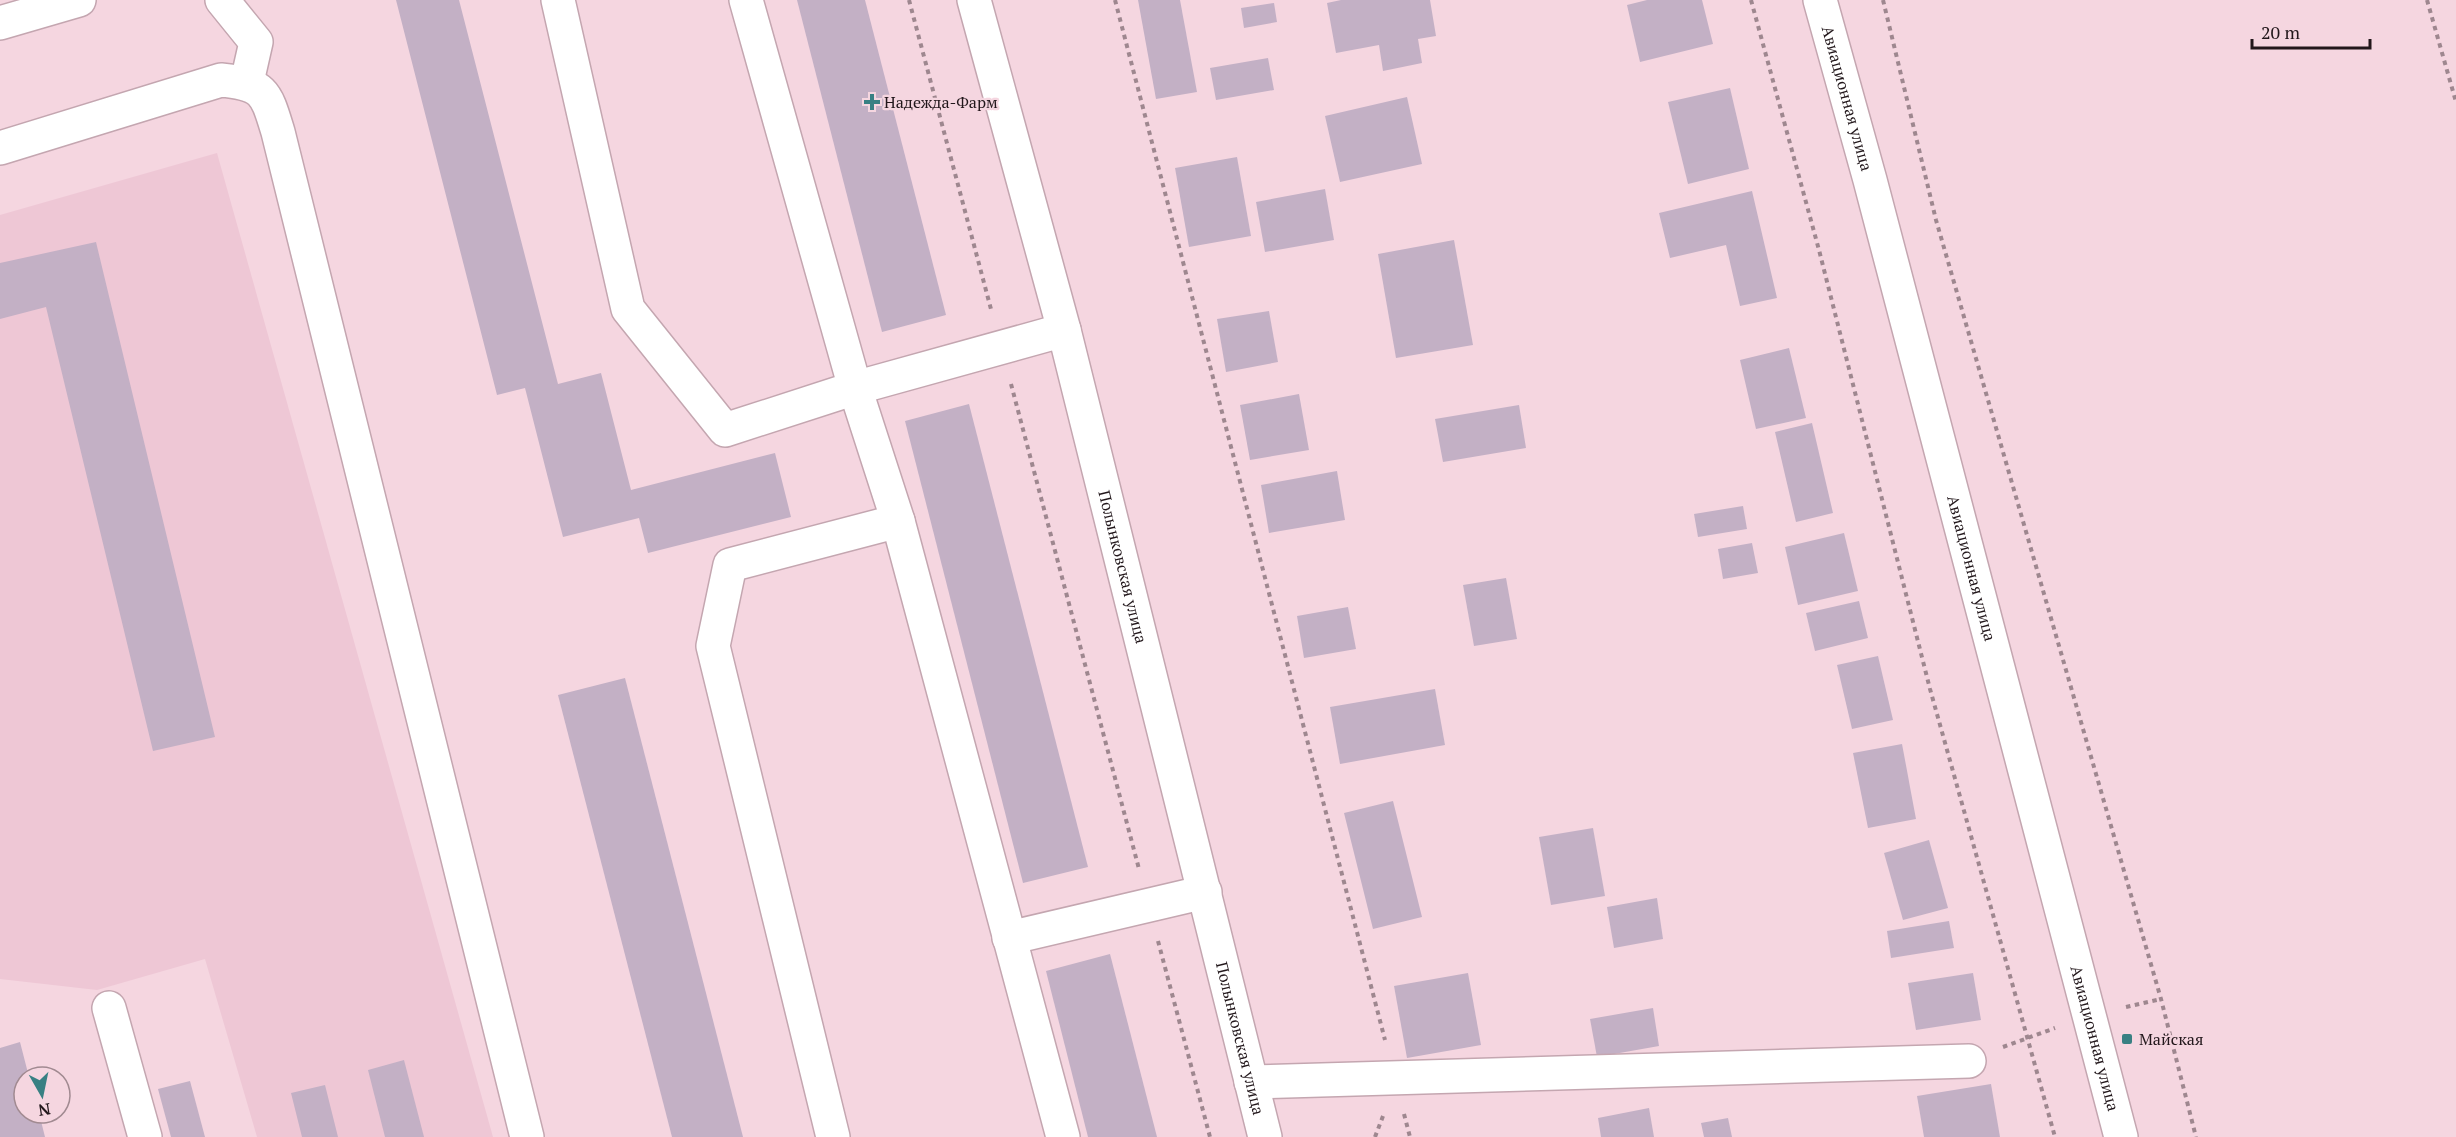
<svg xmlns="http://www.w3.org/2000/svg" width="2456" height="1137" font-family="'PT Serif',serif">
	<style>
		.built { fill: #eec7d5 }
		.building { fill: #c3b0c5 }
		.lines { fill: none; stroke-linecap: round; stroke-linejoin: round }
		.minor-casing { stroke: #c4a6b0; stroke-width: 36 }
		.major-casing { stroke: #c4a6b0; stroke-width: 36 }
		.path { stroke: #9e878f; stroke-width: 4; stroke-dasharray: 4.5 4.5; stroke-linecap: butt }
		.minor { stroke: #fff; stroke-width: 33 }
		.major { stroke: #fff; stroke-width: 33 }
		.poi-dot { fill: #388083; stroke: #f5d6e0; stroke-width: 2 }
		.labels { text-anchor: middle; stroke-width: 4.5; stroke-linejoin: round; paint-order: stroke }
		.street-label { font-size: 16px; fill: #22171b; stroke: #f5d6e0 }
		.poi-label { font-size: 16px; fill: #22171b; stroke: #f5d6e0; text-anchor: start }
	</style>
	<rect width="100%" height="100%" fill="#f5d6e0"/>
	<polygon class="built" points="217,153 493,1137 257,1137 205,959 97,990 0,979 0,215"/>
	<g class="building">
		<polygon points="396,0 459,0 558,384 601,373 631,490 775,453 791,517 648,553 639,518 563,537 525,388 497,395"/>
		<polygon points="797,0 865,0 946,315 882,332"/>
		<polygon points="1138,0 1180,0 1197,92 1156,99"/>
		<polygon points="1341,0 1430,0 1436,36 1418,39 1422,63 1383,71 1379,45 1336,53 1327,3"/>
		<polygon points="1647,0 1702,0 1713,44 1640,62 1627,5"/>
		<polygon points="1274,3 1277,22 1244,28 1241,8"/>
		<polygon points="1268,58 1274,90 1216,100 1210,68"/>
		<polygon points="1730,88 1749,169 1688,184 1668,102"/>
		<polygon points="1407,97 1422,164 1340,182 1325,116"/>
		<polygon points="1237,157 1251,236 1189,247 1175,168"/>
		<polygon points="1325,189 1334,240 1265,252 1256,202"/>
		<polygon points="1752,191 1777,298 1740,306 1726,245 1670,258 1659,213"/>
		<polygon points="1454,240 1473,345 1396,358 1378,254"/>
		<polygon points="96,242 215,737 153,751 46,307 0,319 0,263"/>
		<polygon points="1269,311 1278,362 1226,372 1217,319"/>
		<polygon points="1789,348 1806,418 1756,429 1740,360"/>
		<polygon points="1299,394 1309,450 1250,460 1240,405"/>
		<polygon points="969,404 1088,867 1023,883 905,421"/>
		<polygon points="1519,405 1526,448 1443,462 1435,419"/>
		<polygon points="1812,423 1833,513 1796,522 1775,432"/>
		<polygon points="1337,471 1345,520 1269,533 1261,485"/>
		<polygon points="1743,506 1747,529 1698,537 1694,514"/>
		<polygon points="1844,533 1858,591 1798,605 1785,547"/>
		<polygon points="1752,543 1758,573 1723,579 1718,549"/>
		<polygon points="1506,578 1517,639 1474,646 1463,585"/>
		<polygon points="1859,601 1868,638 1815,651 1806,613"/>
		<polygon points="1348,607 1356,649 1304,658 1297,616"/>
		<polygon points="1878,656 1893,720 1852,729 1837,665"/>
		<polygon points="625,678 743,1137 672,1137 558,695"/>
		<polygon points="1435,689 1445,745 1340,764 1330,707"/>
		<polygon points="1902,744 1916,819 1868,828 1853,753"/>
		<polygon points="1393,801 1422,917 1373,929 1344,813"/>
		<polygon points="1593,828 1605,896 1551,905 1539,837"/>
		<polygon points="1929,840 1948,908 1903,920 1884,853"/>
		<polygon points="1657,898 1663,939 1614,948 1607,907"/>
		<polygon points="1949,921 1954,948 1891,958 1887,931"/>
		<polygon points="1110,954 1157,1137 1088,1137 1046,971"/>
		<polygon points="1468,973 1481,1045 1407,1058 1394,986"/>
		<polygon points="1973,973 1981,1020 1916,1030 1908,983"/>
		<polygon points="1653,1008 1659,1046 1597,1057 1590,1019"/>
		<polygon points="20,1042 29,1077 24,1077 24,1113 39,1113 45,1137 0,1137 0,1048"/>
		<polygon points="404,1060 424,1137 385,1137 368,1070"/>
		<polygon points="190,1081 205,1137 171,1137 158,1089"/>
		<polygon points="1991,1084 2000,1137 1924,1137 1917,1096"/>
		<polygon points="325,1085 338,1137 302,1137 291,1093"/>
		<polygon points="1649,1108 1654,1137 1601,1137 1598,1118"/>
		<polygon points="1728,1118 1732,1137 1704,1137 1701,1123"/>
	</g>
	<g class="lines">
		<defs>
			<g id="minor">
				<polyline points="222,0 256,42 247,82"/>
				<polyline points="558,0 628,309 725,430 855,388 1064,330"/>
				<polyline points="746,0 855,388 898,521 1063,1137"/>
				<path id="s1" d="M974,0L1064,330L1265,1137"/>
				<polyline points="0,23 79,0"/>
				<path d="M0,148L221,80C265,84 266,93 278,132L527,1137"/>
				<polyline points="1009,938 1205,892"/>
				<polyline points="109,1008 145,1137"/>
				<polyline points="1251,1082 1969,1061"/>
				<polyline points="833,1137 713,646 730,565 898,521"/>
			</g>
			<g id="major">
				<path id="s2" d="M1820,0L1870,180L2121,1137"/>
			</g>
		</defs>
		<use href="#minor" class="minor-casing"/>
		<use href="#major" class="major-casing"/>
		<g class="path">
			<polyline points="909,0 992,313"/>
			<polyline points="1115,0 1385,1040"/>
			<polyline points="1751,0 1819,250 1930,689 2055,1137"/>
			<polyline points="1883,0 1936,220 2161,999 2196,1137"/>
			<polyline points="2427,0 2456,102"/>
			<polyline points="1011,384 1139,869"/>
			<polyline points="1158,941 1210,1137"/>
			<polyline points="2126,1007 2161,999"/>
			<polyline points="2003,1047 2055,1028"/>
			<polyline points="1404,1114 1410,1137"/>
			<polyline points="1375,1137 1383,1116"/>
		</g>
		<use href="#minor" class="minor"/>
		<use href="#major" class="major"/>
	</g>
	<g class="poi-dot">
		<path d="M869 93h6v6h6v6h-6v6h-6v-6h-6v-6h6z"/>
		<rect x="2121" y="1033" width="12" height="12" rx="3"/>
	</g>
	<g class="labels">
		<g class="street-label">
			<text dy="6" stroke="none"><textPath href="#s2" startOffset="102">Авиационная улица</textPath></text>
			<text dy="6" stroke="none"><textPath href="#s1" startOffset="586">Полынковская улица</textPath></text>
			<text dy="6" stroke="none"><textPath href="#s2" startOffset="588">Авиационная улица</textPath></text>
			<text dy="6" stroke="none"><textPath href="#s2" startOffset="1074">Авиационная улица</textPath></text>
			<text dy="6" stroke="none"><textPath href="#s1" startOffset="1072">Полынковская улица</textPath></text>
		</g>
		<g class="poi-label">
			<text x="884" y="108">Надежда-Фарм</text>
			<text x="2139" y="1045">Майская</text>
		</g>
	</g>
	<g transform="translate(42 1095) rotate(171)"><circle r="28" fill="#f5d6e0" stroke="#a18a91" stroke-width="1.5"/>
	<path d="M0-4.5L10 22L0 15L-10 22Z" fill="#388083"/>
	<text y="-9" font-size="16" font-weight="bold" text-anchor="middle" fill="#22171b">N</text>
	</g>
	<path d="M2252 39v9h118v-9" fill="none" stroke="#22171b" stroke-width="3"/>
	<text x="2261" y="39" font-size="18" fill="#22171b" stroke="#f5d6e0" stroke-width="4.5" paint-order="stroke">20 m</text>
</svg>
